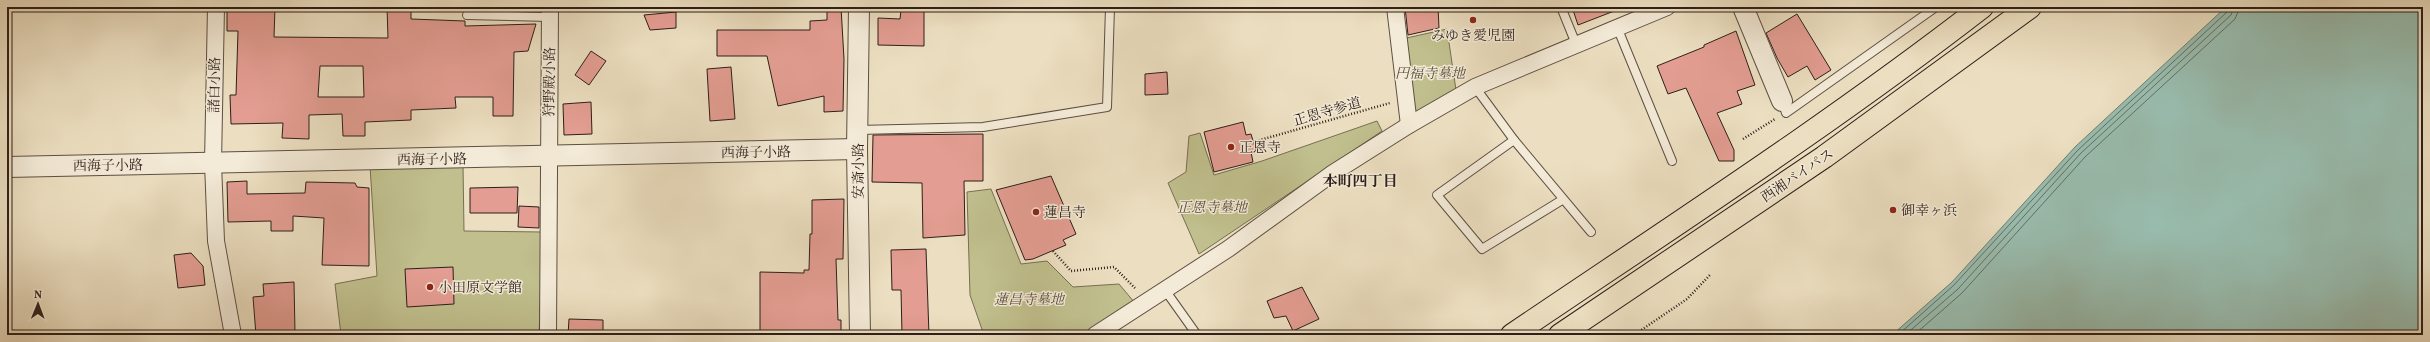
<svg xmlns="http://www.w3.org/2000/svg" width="2430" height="342" font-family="Vollkorn,'Noto Serif JP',serif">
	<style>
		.green { fill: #c0bf8d; stroke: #766f53 }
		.water { fill: #99bdaf; stroke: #6e7e73 }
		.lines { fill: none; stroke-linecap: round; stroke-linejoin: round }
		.shore { stroke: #636e64; stroke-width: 1 }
		.building { fill: #e39d92; stroke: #2d1f19; fill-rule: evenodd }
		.service-casing { stroke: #5d4f43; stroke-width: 10 }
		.minor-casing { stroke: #5d4f43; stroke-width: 18 }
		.tertiary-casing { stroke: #5d4f43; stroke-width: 22 }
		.motorway-casing { stroke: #2d1f19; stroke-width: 24 }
		.path { stroke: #2d1f19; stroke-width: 2.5; stroke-dasharray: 1 2; stroke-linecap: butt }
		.service { stroke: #f3ead7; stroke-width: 8 }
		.minor { stroke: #f3ead7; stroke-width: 16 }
		.tertiary { stroke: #f3ead7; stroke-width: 20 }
		.motorway { stroke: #ecdfc1; stroke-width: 22 }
		.poi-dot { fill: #8f2418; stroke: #f3ead7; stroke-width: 1.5 }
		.labels { text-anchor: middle; stroke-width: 3; stroke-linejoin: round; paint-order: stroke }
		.poi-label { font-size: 14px; fill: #2d1f19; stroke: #f3ead7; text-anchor: start }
		.park-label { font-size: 14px; font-style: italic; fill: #594f3c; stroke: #f3ead7 }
		.street-label { font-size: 14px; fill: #2d1f19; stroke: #f3ead7 }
		.neighbourhood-label { font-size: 15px; font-weight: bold; fill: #2d1f19; stroke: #f3ead7 }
	</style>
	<rect width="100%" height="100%" fill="#ecdfc1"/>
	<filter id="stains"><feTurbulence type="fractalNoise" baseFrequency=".005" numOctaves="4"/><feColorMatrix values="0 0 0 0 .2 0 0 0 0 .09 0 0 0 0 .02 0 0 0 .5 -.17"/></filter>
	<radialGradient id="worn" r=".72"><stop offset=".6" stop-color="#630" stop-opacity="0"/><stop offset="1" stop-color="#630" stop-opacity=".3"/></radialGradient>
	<g class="green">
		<polygon points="1447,29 1456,90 1412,116 1402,39"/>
		<polygon points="1377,121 1382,131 1199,254 1168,183 1186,172 1189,136 1200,133 1214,175 1262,161"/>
		<polygon points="463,165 464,231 543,232 539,335 341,335 335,284 377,276 370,166"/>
		<polygon points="991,189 1021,264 1047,261 1073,287 1119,284 1135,303 1082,335 984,335 970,295 967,192"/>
	</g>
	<polygon class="water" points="2226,7 2423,7 2423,335 1892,335 1952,282 2075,147"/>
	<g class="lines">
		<g class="shore">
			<polyline points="1898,335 1954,285 2078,150 2227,12 2229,7"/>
			<polyline points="1905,335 1958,289 2081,153 2231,15 2234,7"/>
			<polyline points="1914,335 1962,293 2085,157 2235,19 2240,7"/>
		</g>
	</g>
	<g class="building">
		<path d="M227,7H275L274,37L388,38L387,7H411V19L465,21V26L536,24L528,51L514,52L513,116H493V97H455L456,108L411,110V120L365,122V136H343L342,114L309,115V139L282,138L283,123L231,124L230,95H236L238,31H227ZM320,66H363L364,97H318Z"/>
		<polygon points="827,7 841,7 844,59 843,111 824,112 824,96 778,106 767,56 717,56 717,30 810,30 810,21 827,20"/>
		<polygon points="1405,7 1438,7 1439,28 1408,35"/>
		<polygon points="1572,7 1622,7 1622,8 1578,25"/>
		<polygon points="901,10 924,10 924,46 878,45 878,18 900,19"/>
		<polygon points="676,12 676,28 650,30 644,15"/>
		<polygon points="1797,14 1831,70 1815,80 1807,66 1788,77 1777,58 1766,33"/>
		<polygon points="1736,31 1755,85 1737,91 1742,104 1717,113 1734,150 1734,161 1719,161 1686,88 1668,94 1657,66 1704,47 1704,45"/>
		<polygon points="591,51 606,61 589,85 575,75"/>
		<polygon points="731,67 735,119 710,121 707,69"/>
		<polygon points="1167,72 1168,94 1145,95 1145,74"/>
		<polygon points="591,102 592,134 564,135 563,104"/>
		<polygon points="1243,122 1246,135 1251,134 1256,151 1251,152 1253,162 1214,172 1204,132"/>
		<polygon points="983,134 983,181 964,181 965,235 923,238 922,183 872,182 873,135"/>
		<polygon points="1051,176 1076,234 1063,240 1066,245 1033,259 1025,260 996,190"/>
		<polygon points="247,181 247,194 305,193 306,182 355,183 357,187 369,188 369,266 322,265 324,218 293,216 293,231 271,231 271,221 228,222 227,182"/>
		<polygon points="518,187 517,213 470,213 470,188"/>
		<polygon points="844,199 843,259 836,259 838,320 841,320 841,335 760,335 760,272 804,273 804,270 809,270 810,234 812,234 812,200"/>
		<polygon points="519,206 539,207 539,228 518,227"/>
		<polygon points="926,249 929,335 902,335 901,290 892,290 891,250"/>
		<polygon points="191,253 203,266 205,285 178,288 174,255"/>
		<polygon points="453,267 454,304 407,307 405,269"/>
		<polygon points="294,282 295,333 256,335 253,297 264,296 263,284"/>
		<polygon points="1302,287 1319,319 1293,331 1286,316 1274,318 1267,301"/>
		<polygon points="569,319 603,320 603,335 568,335"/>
	</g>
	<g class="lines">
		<defs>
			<g id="service">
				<polyline points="1561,7 1576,44"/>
				<polyline points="467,15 550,17"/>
				<polyline points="1617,27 1672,161"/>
				<polyline points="1475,87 1514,140 1591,232"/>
				<polyline points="1782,101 1786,113 1936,7"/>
				<polyline points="858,130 983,127 1107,107 1110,7"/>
				<polyline points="1514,140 1437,195 1482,249 1562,200"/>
				<polyline points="1165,290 1197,335"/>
			</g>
			<g id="minor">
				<polyline points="216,7 213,163 216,241 233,335"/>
				<polyline points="1395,7 1409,125"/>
				<polyline points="548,335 550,7"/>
				<polyline points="1095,335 1228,249 1333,173 1409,125 1475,87 1667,7"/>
			</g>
			<g id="tertiary">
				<polyline points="859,7 857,149 860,335"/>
				<polyline points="1743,7 1782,101"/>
				<polyline points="7,167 857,149"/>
			</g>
			<g id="motorway">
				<path d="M1512,335C1670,228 1831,124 1982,7"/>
				<polyline points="1560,335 1824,157 2030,7"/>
			</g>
		</defs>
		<use href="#service" class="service-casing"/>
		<use href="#minor" class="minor-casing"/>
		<use href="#tertiary" class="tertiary-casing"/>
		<use href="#motorway" class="motorway-casing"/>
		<g class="path">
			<polyline points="1743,139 1775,119"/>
			<polyline points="1253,142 1390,103"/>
			<polyline points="1053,251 1071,271 1114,267 1135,288"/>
			<polyline points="1634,335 1687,299 1710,275"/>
		</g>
		<use href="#service" class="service"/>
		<use href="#minor" class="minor"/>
		<use href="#tertiary" class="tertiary"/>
		<use href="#motorway" class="motorway"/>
	</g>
	<g class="poi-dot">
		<circle cx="1473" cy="20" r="4"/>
		<circle cx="1231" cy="147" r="4"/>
		<circle cx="1893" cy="210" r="4"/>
		<circle cx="1036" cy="212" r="4"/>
		<circle cx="430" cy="287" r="4"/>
	</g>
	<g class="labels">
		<g class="poi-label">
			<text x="1473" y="40" text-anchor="middle">みゆき愛児園</text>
			<text x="1239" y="152">正恩寺</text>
			<text x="1901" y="215">御幸ヶ浜</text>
			<text x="1044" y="217">蓮昌寺</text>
			<text x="438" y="292">小田原文学館</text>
		</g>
		<g class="park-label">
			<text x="1430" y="78">円福寺墓地</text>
			<text x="1212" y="212">正恩寺墓地</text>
			<text x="1029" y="304">蓮昌寺墓地</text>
		</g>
		<g class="street-label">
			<text transform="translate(549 82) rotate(-89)" y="5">狩野殿小路</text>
			<text transform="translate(214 85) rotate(-89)" y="5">諸白小路</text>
			<text transform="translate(1327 111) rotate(-16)" y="5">正恩寺参道</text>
			<text transform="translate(756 152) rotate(-1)" y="5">西海子小路</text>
			<text transform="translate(432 159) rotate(-1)" y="5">西海子小路</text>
			<text transform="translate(108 165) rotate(-1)" y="5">西海子小路</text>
			<text transform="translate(858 171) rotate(-90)" y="5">安斎小路</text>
			<text transform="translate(1797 175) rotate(-34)" y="5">西湘バイパス</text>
		</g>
		<g class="neighbourhood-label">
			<text x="1360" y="186">本町四丁目</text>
		</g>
	</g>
	<rect width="2430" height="342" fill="none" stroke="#ecdfc1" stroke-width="24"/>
	<rect x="8" y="8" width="2414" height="326" fill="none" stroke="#2d1f19" stroke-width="2"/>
	<rect x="12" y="12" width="2406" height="318" fill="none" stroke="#2d1f19"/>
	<g transform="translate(38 304) rotate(1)" stroke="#f3ead7" stroke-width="3" paint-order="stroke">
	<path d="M0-3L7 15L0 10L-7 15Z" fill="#2d1f19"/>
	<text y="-6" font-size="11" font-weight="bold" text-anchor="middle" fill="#2d1f19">N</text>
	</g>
	<rect width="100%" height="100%" filter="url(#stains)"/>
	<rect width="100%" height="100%" fill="url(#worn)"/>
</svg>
